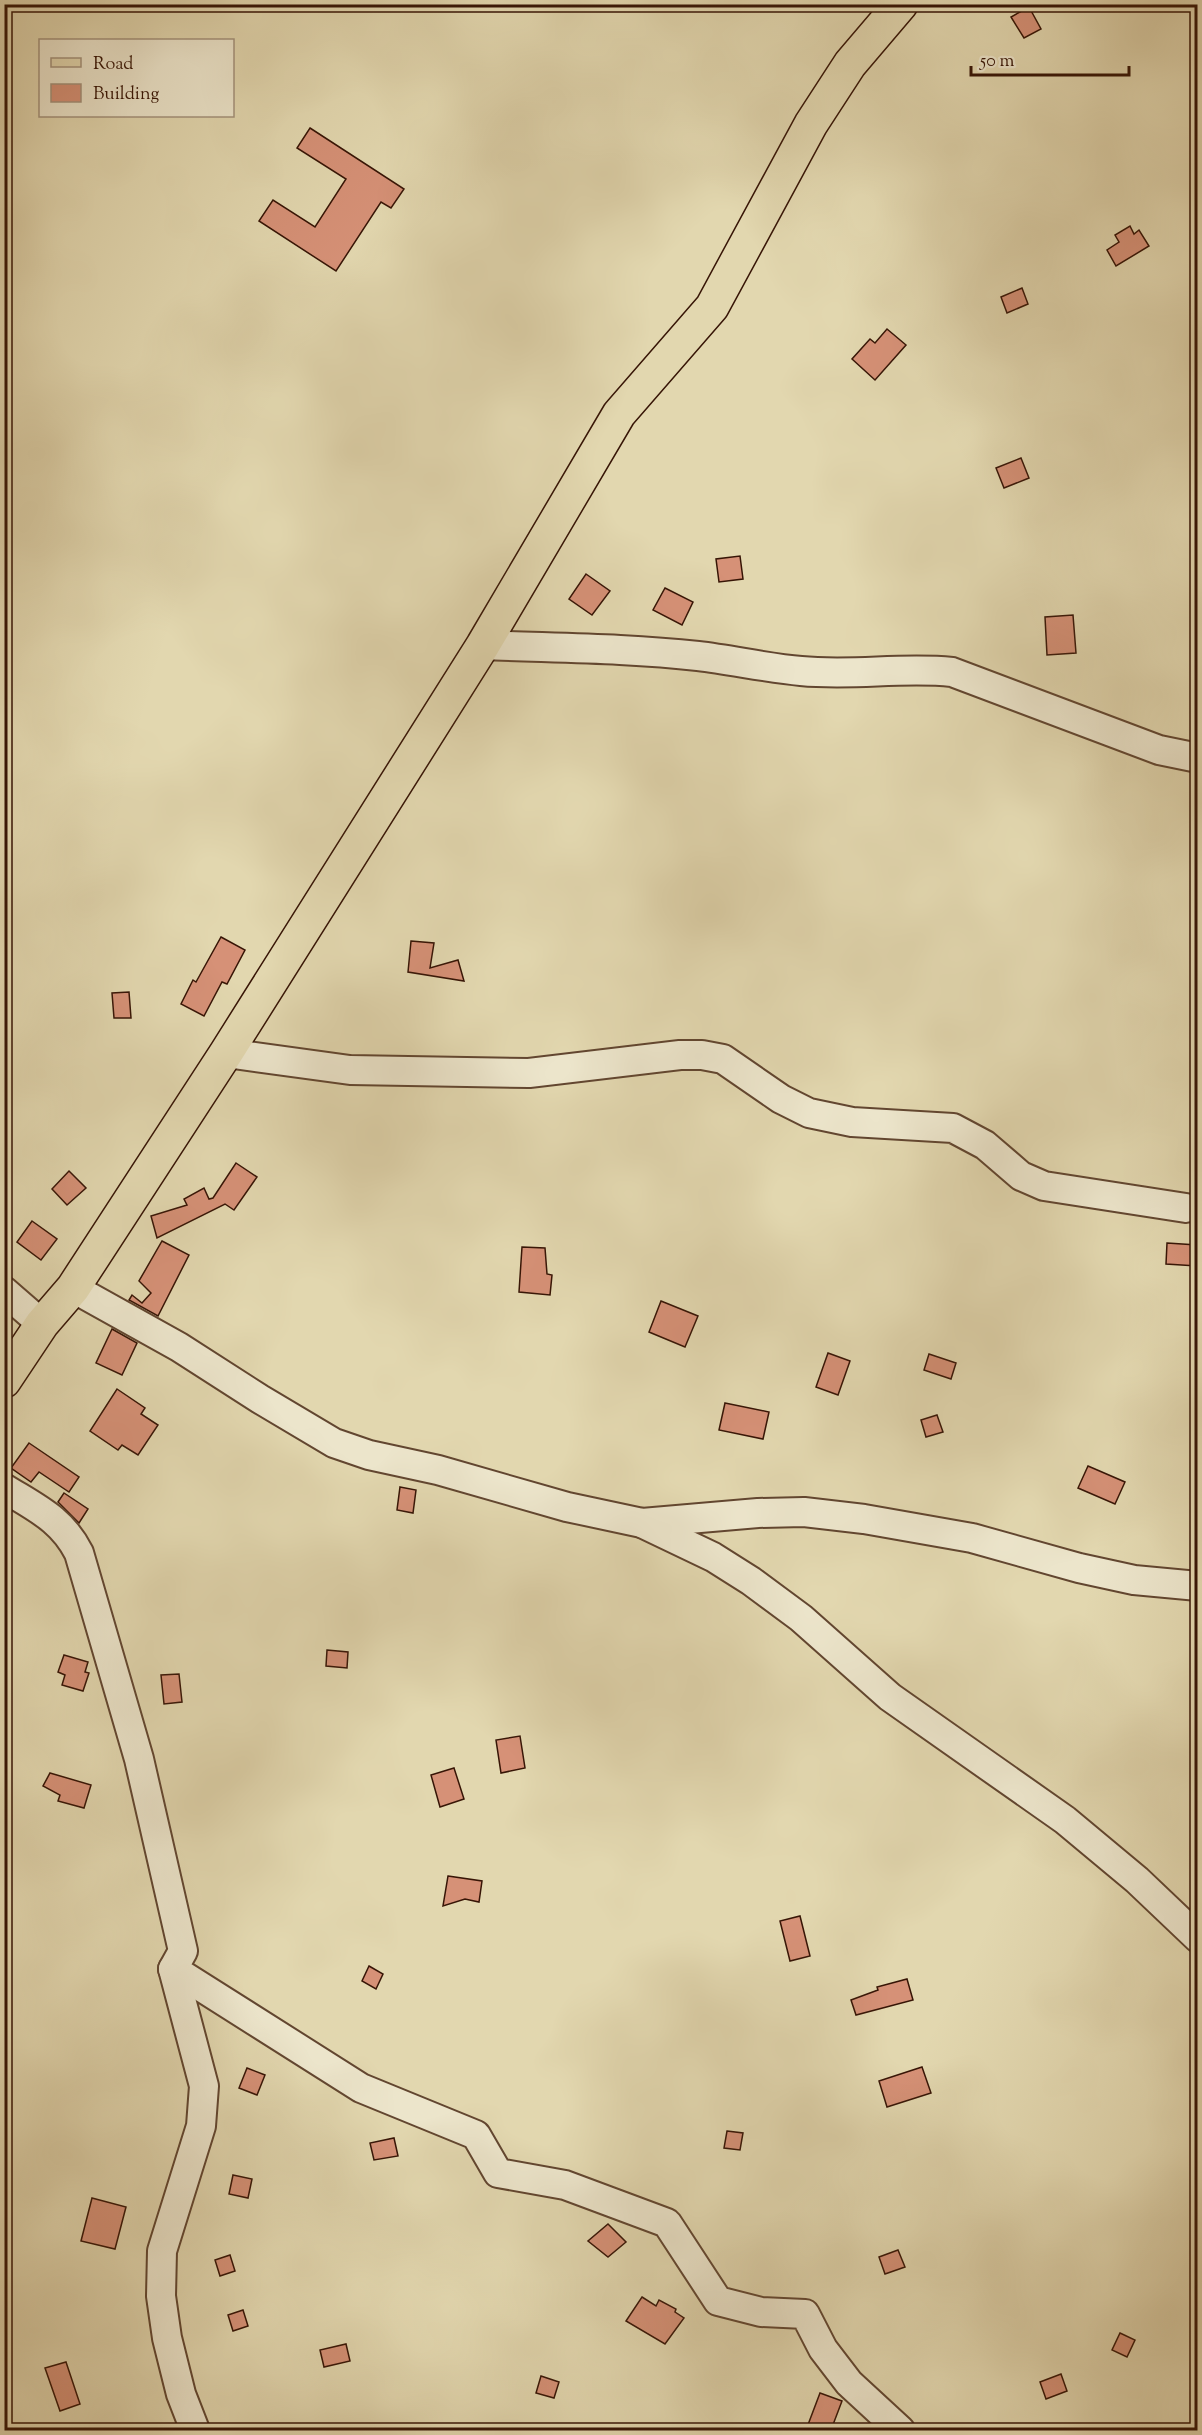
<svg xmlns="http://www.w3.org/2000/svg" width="1202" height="2435" font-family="'Sorts Mill Goudy',serif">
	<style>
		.building { fill: #d69177; stroke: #371506; stroke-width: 1.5 }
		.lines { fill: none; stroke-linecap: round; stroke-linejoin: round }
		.minor-casing { stroke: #624630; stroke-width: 32 }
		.major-casing { stroke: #371506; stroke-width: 36 }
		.minor { stroke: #ece5cb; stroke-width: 28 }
		.major { stroke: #e2d7af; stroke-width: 33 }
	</style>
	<rect width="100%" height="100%" fill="#e2d7af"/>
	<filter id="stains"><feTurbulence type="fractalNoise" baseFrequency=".00333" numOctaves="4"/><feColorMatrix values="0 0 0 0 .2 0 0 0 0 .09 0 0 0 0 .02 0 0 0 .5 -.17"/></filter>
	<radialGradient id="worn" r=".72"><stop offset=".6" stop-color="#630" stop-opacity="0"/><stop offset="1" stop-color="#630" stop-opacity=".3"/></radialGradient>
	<g class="building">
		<polygon points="1029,7 1041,29 1024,38 1011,17"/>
		<polygon points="310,128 404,189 391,208 381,202 336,271 259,221 273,200 315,227 346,179 297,148"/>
		<polygon points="1130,226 1134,234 1139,230 1149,246 1116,266 1107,250 1119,242 1115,235"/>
		<polygon points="1022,288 1028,304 1007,313 1001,297"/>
		<polygon points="887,329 906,345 875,380 852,359 870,339 875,343"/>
		<polygon points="1021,458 1029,478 1004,488 996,468"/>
		<polygon points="740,556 743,579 719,582 716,559"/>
		<polygon points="586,574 610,591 592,615 569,599"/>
		<polygon points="665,588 693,602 682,625 653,610"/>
		<polygon points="1073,615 1076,653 1047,655 1045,617"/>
		<polygon points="221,937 245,950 227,984 222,982 204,1016 181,1004 193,980 196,982"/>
		<polygon points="411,941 434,943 430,968 458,960 464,981 408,972"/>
		<polygon points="129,992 131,1018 114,1018 112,993"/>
		<polygon points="236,1163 257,1177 234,1210 225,1204 157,1238 151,1216 187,1205 184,1199 204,1188 209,1199 213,1198"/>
		<polygon points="69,1171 86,1188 67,1205 52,1189"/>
		<polygon points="32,1221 57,1239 41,1260 17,1242"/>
		<polygon points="162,1241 189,1255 158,1316 129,1300 132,1295 142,1303 151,1293 139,1281"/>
		<polygon points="1167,1243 1197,1245 1197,1266 1166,1264"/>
		<polygon points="522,1247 545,1248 547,1274 552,1275 550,1295 519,1292"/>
		<polygon points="661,1301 698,1316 685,1347 649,1332"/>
		<polygon points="112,1329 137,1343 122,1375 96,1363"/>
		<polygon points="828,1353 850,1361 838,1395 816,1387"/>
		<polygon points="929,1354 956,1363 951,1379 924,1370"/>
		<polygon points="117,1389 145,1408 141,1414 158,1425 138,1455 122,1445 118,1450 90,1431"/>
		<polygon points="725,1403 769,1412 763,1439 719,1430"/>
		<polygon points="937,1415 943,1432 926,1437 921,1420"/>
		<polygon points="29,1443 79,1477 69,1492 39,1472 31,1482 11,1468"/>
		<polygon points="1088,1466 1125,1482 1115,1504 1078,1488"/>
		<polygon points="400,1487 416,1490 413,1513 397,1510"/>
		<polygon points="64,1493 88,1509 79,1523 58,1502"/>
		<polygon points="327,1650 348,1652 347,1668 326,1666"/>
		<polygon points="64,1655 88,1662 85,1672 89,1673 83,1691 62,1685 65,1675 58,1672"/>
		<polygon points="179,1674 182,1702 164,1704 161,1675"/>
		<polygon points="520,1736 525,1768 501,1773 496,1740"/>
		<polygon points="454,1768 464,1799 440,1807 431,1775"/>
		<polygon points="50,1773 91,1785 84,1808 58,1801 60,1795 43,1786"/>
		<polygon points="448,1876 482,1881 479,1902 465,1899 443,1906"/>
		<polygon points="800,1916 810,1956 790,1961 780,1921"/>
		<polygon points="369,1966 383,1974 376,1989 362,1981"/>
		<polygon points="907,1979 913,2000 856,2015 851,2000 878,1990 877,1987"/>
		<polygon points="922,2067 931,2093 887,2107 879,2081"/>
		<polygon points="247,2068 265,2075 257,2095 239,2088"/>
		<polygon points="727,2131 743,2133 740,2150 724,2148"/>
		<polygon points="394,2138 398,2156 374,2160 370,2143"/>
		<polygon points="233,2175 252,2179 248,2198 229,2194"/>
		<polygon points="92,2198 126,2207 115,2249 81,2241"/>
		<polygon points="608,2224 626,2242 608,2257 588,2241"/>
		<polygon points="898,2250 905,2267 885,2274 879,2257"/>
		<polygon points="230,2255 235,2271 220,2276 215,2260"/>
		<polygon points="642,2297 656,2306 659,2300 676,2309 675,2312 684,2318 665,2344 626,2321"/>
		<polygon points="243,2310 248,2326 233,2331 228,2315"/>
		<polygon points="1120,2333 1135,2340 1127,2357 1112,2350"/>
		<polygon points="346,2344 350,2361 324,2367 320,2350"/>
		<polygon points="66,2362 80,2404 60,2411 45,2368"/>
		<polygon points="1061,2374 1067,2391 1046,2399 1040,2382"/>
		<polygon points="541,2376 559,2382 554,2398 536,2393"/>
		<polygon points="820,2393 842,2401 831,2430 806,2430"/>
	</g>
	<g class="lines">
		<defs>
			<g id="minor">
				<path d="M483,645C555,648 627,648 698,656C732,660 767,668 801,671C852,676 902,667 952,672L1159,750L1198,758"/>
				<polyline points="226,1053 350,1070 529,1073 680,1055 702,1055 723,1059 781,1099 809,1113 852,1122 953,1128 985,1145 1021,1176 1044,1186 1186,1208"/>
				<polyline points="73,1288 179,1347 260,1399 334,1443 369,1455 438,1470 567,1507 642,1523 758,1513 804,1512 864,1519 972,1538 1079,1568 1134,1580 1198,1586"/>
				<polyline points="4,1291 42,1324"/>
				<path d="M4,1488C36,1508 62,1519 79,1553L139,1759L183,1951L173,1969L361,2088L476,2135L498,2173L565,2185L667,2223L718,2301L761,2312L805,2314L823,2349L849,2383L900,2430"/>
				<polyline points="644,1524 713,1557 751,1581 801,1618 890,1697 1065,1820 1137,1880 1198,1938"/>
				<polyline points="173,1969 204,2086 201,2126 162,2251 161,2296 167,2338 181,2394 195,2430"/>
			</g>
			<polyline id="major" points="4,1381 42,1324 73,1288 226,1053 483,645 619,414 712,307 811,124 850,64 901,4"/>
		</defs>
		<use href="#minor" class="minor-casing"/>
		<use href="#major" class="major-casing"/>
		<use href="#minor" class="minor"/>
		<use href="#major" class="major"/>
	</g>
	<rect width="1202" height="2435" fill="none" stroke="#e2d7af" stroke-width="24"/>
	<rect x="6" y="6" width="1190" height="2423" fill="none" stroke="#371506" stroke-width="3"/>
	<rect x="12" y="12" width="1178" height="2411" fill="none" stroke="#371506" stroke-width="1.5"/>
	<rect x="39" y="39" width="195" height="78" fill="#ece5cb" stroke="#a4927c" stroke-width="1.5"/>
	<rect x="51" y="58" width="30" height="9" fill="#e2d7af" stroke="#a4927c" stroke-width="1.5"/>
	<text x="93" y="69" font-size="18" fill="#371506">Road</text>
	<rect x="51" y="84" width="30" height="18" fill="#d69177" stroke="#a4927c" stroke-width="1.5"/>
	<text x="93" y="99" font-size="18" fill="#371506">Building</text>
	<path d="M971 66v9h158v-9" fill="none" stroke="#371506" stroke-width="3"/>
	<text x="980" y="66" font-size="18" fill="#371506" stroke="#ece5cb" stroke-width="4.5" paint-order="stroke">50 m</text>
	<rect width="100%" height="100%" filter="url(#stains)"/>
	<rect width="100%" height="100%" fill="url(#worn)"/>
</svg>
